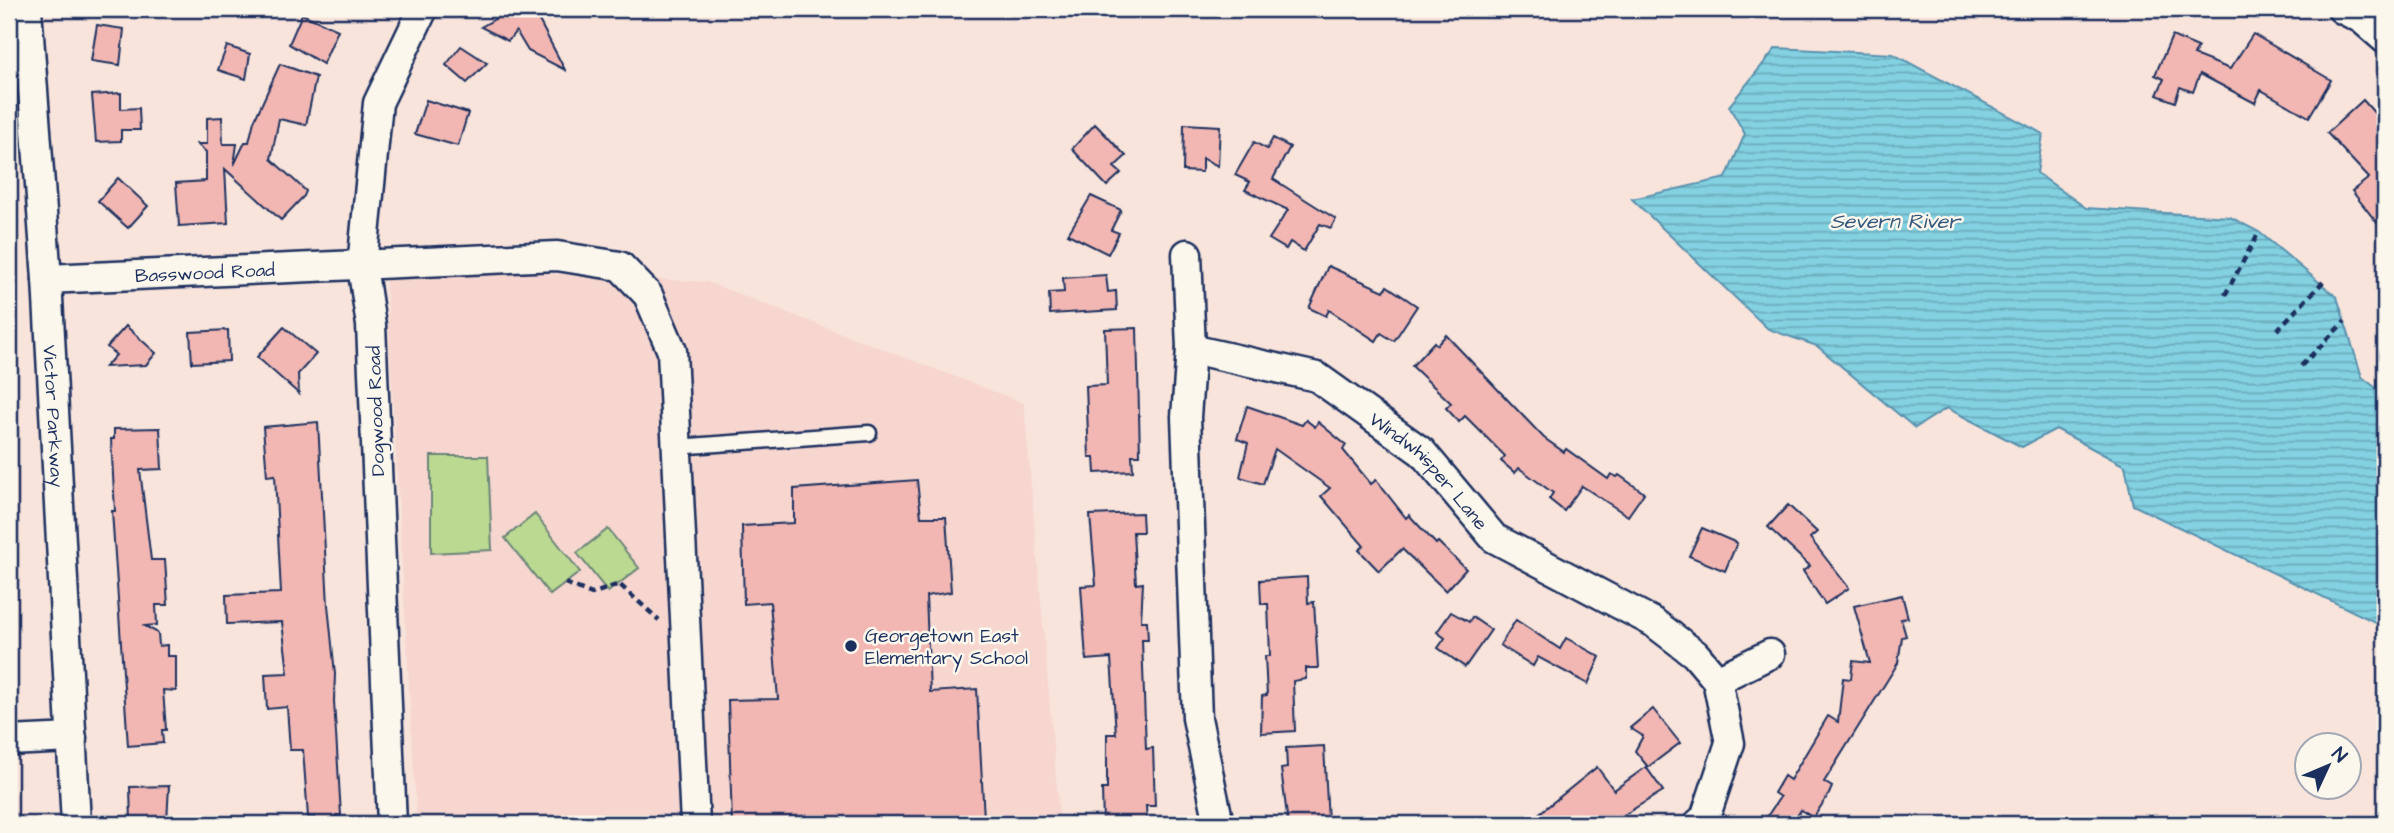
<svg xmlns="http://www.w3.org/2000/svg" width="2394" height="833" font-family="'Architects Daughter',sans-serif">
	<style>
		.built { fill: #f6d6cf }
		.park { fill: #bbd991; stroke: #6b8478; stroke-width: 2 }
		.water { fill: url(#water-rules); stroke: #5990ad; stroke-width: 2 }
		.building { fill: #f2b7b2; stroke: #1b2f5e; stroke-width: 2 }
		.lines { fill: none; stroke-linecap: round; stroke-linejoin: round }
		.service-casing { stroke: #1b2f5e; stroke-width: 19 }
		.minor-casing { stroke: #1b2f5e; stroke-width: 33 }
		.path { stroke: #1b2f5e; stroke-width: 4.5; stroke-dasharray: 7 5; stroke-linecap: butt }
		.service { stroke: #fbf7ec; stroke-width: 14 }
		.minor { stroke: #fbf7ec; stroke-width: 28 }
		.poi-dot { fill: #1b2f5e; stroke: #fbf7ec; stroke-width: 2.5 }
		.labels { text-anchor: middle; stroke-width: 5; stroke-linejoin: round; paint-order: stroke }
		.street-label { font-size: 19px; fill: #1b2f5e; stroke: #fbf7ec }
		.poi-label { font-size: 19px; fill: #1b2f5e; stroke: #fbf7ec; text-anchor: start }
		.water-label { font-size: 21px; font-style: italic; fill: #35587f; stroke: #fbf7ec }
	</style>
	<defs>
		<pattern id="water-rules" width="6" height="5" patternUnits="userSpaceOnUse" patternTransform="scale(1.75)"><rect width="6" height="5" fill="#83d1e1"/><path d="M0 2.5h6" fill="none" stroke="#6aaaba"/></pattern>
	</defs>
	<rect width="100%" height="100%" fill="#f8e4db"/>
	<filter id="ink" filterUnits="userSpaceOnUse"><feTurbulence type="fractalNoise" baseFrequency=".0143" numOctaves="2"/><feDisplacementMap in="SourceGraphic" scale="14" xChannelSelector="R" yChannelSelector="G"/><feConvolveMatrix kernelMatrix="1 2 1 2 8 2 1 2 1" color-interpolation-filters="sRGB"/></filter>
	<g filter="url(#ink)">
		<polygon class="built" points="385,265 707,282 1024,403 1060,824 417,824"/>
		<g class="park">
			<polygon points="431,456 488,456 492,550 431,553"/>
			<polygon points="535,514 580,572 550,595 505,538"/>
			<polygon points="608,529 639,568 608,592 577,553"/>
		</g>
		<polygon class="water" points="1776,48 1893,54 2043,134 2037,173 2086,208 2230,217 2259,232 2337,297 2362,377 2385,395 2385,627 2133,505 2125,466 2056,429 2022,447 1947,408 1915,428 1817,346 1768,329 1632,199 1726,178 1745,134 1729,106"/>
		<g class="building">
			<polygon points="495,9 533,9 565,70 528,51 516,31 508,41 481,27 500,16"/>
			<polygon points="302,14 338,30 323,64 289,44"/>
			<polygon points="97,25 124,29 120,65 91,61"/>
			<polygon points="2253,34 2331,80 2309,117 2261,90 2255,103 2200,74 2193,92 2180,87 2175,102 2157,95 2164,79 2155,75 2172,36 2198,47 2194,55 2230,69"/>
			<polygon points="227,46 250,54 246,79 218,70"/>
			<polygon points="461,46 487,63 467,83 446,65"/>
			<polygon points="280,64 316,77 306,125 279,119 271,159 306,191 304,196 281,220 225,169 228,223 179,226 176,183 206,181 206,152 197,144 207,144 207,118 222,117 223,144 237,144 234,165 245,142 249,142 254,121"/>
			<polygon points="121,93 121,109 139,108 140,130 121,130 121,141 96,142 92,95"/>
			<polygon points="426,100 468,113 458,146 415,134"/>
			<polygon points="2363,100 2385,125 2385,233 2352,191 2369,178 2327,133"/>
			<polygon points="1095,124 1126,156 1114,167 1121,173 1107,186 1072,149"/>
			<polygon points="1184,124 1220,126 1218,166 1202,158 1202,172 1183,171"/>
			<polygon points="1273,138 1290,147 1273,179 1336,219 1331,228 1320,224 1304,251 1290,242 1286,249 1269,239 1288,210 1245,190 1250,182 1235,175 1254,142 1267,149"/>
			<polygon points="118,178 148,206 128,228 98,201"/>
			<polygon points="1091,196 1121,210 1111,230 1119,233 1108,254 1068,234"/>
			<polygon points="1328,266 1384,291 1387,286 1417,306 1394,341 1381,333 1376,341 1329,310 1326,316 1309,308"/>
			<polygon points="1106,275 1108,292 1116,291 1117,310 1050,314 1049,293 1064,292 1063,278"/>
			<polygon points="126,326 156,353 146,365 105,367 116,355 107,347"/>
			<polygon points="284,327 316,354 298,374 299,394 257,357"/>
			<polygon points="1137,328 1140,455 1132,455 1133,471 1095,473 1094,457 1089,457 1086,386 1107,385 1105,329"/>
			<polygon points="228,330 229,361 192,363 190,332"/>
			<polygon points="1446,335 1544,438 1564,452 1566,449 1608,479 1611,474 1617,477 1619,475 1644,493 1628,516 1582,486 1564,511 1549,499 1553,493 1519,468 1515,473 1501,461 1505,456 1465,416 1459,422 1446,408 1451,403 1412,366 1434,342 1437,345"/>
			<polygon points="1247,406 1302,425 1306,420 1315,427 1318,422 1346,445 1343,450 1371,484 1376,480 1406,518 1409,515 1436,544 1438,542 1466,569 1446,591 1402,549 1379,571 1359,550 1364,546 1321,496 1330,488 1275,449 1263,484 1240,477 1248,443 1237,439"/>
			<polygon points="318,422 328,605 335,674 334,701 341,815 336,815 337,824 315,824 314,817 308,817 303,750 290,750 287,707 267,709 265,674 288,673 282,622 227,624 226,595 281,593 275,475 267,476 263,427"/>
			<polygon points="160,428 162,469 140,470 151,560 165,560 168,605 156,605 157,625 145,626 158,633 159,646 167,645 167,656 176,656 176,691 163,690 166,730 162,730 163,743 128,746 112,511 115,511 111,439 114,439 114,429"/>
			<polygon points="917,480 921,517 946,517 951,592 926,596 930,692 977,689 984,819 938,824 732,824 728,700 778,699 770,602 744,604 742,526 794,523 794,489"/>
			<polygon points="1788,505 1817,532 1810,538 1849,588 1825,604 1803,571 1810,566 1768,527"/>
			<polygon points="1142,513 1143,532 1133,532 1136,584 1143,583 1141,621 1147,621 1148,640 1142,640 1146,749 1153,748 1155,806 1146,806 1147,822 1103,824 1102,789 1107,789 1107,734 1116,734 1111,658 1086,660 1081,586 1096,585 1090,515"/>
			<polygon points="1702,528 1737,543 1725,571 1689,556"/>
			<polygon points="1307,577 1308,603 1314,602 1318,668 1306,668 1306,679 1293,681 1295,731 1261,733 1262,696 1267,695 1265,656 1270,656 1268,604 1261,604 1260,580"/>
			<polygon points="1902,595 1908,618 1901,619 1906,636 1902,637 1898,663 1824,782 1832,787 1829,794 1813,818 1801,810 1792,824 1762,824 1780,797 1774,793 1784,776 1790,780 1828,716 1838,722 1843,678 1851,679 1853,661 1870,663 1854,606"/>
			<polygon points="1451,612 1469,622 1472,617 1491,630 1465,667 1438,648 1445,638 1437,632"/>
			<polygon points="1516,620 1560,649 1566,638 1600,657 1588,684 1538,657 1533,666 1500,645"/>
			<polygon points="1653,709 1680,743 1648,767 1635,751 1643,736 1630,728"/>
			<polygon points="1324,746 1328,822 1288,824 1281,769 1287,768 1286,748"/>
			<polygon points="1597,767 1614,790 1646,767 1663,791 1609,824 1526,824"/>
			<polygon points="169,786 167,822 131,823 130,787"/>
		</g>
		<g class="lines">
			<defs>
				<polyline id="service" points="676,447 869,433"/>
				<g id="minor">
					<path id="s1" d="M27,9L47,279L76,824"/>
					<polyline points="2342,9 2362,19 2385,39"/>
					<polyline points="1187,254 1191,349 1186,417 1197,718 1219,824"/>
					<path id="s2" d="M47,279L557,256L620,266L648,295L672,351L695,824"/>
					<path id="s3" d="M1191,349L1317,377L1422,452L1494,538L1653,622L1695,654L1717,680L1730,743L1705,818L1698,824"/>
					<polyline points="1717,680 1770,654"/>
					<polyline points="9,741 72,738"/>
					<polyline points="392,824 371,325 362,266 378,103 423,9"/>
				</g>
			</defs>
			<use href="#service" class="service-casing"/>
			<use href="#minor" class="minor-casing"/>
			<g class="path">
				<polyline points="2225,295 2259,232"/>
				<polyline points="2277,330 2323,282"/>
				<polyline points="2301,366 2345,321"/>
				<polyline points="565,583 592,594 619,584 659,620"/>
			</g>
			<use href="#service" class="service"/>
			<use href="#minor" class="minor"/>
		</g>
	</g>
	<circle class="poi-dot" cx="851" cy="646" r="7"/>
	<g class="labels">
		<g class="street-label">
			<text dy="7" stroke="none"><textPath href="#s2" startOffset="158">Basswood Road</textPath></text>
			<text transform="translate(375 411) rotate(-92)" y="7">Dogwood Road</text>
			<text dy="7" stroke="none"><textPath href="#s1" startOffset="408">Victor Parkway</textPath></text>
			<text dy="7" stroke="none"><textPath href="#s3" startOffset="276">Windwhisper Lane</textPath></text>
		</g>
		<g class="poi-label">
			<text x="865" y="642">Georgetown East<tspan x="865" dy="22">Elementary School</tspan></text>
		</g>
		<g class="water-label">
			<text x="1895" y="228">Severn River</text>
		</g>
	</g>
	<rect width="2394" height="833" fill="none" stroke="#fbf7ec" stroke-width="35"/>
	<rect x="18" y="18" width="2359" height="798" fill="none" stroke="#1b2f5e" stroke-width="2.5" filter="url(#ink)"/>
	<g transform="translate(2328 766) rotate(46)"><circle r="33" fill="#fbf7ec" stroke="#a1a7b3" stroke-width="2"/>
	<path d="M0-5L12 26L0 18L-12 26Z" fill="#1b2f5e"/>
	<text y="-10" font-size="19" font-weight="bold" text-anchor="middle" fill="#1b2f5e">N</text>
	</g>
</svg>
